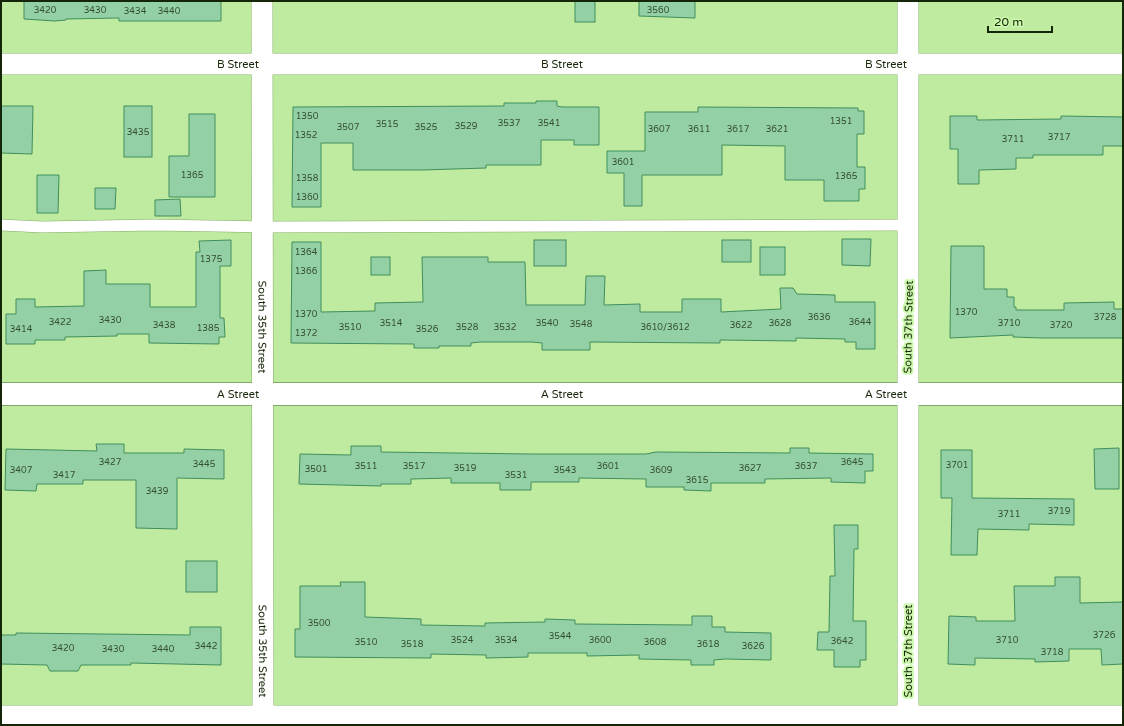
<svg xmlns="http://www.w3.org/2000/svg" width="1124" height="726" font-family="'Varela Round',sans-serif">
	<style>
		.building { fill: #94d0a5; stroke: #408e5b }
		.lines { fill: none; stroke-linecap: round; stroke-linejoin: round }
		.service-casing { stroke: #81aa62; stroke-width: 12 }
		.minor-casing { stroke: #81aa62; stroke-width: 22 }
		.secondary-casing { stroke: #81aa62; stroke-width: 24 }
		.service { stroke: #fff; stroke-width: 11 }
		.minor { stroke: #fff; stroke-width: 21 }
		.secondary { stroke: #fff; stroke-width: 22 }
		.labels { text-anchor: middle; stroke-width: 4; stroke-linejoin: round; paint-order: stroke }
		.number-label { font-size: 9px; fill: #35502e }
		.street-label { font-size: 11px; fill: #152507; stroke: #ccf9ad }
	</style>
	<rect width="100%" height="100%" fill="#bfeba0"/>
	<g class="building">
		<polygon points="24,1 221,1 221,21 119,21 119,18 66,19 66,20 55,21 24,19"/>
		<rect x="575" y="1" width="20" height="21"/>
		<polygon points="639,1 695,1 695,18 639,16"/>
		<polygon points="536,101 557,101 557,106 562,107 599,107 599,145 574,145 574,140 541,140 541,165 486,165 486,168 422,170 353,170 353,143 321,143 321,207 292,207 293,107 504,106 504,103 536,103"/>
		<polygon points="1,106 33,106 32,154 1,153"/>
		<rect x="124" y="106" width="28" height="51"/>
		<polygon points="698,107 858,108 858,111 864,111 864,134 857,134 857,167 865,167 865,189 859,189 859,201 824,201 824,180 785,180 785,146 722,145 722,175 642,175 642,206 624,206 624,173 607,173 607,151 645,151 645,112 698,112"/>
		<polygon points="189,114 215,114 215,197 169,197 169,156 189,156"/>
		<polygon points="950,116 977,116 977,120 1061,119 1061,116 1123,117 1123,146 1103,146 1103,155 1033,155 1033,158 1016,158 1016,169 979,170 979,184 958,184 958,149 950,149"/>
		<polygon points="37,175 59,175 58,213 37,213"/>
		<polygon points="95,188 116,188 115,209 95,209"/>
		<polygon points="180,199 181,216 155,216 155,200"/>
		<polygon points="842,239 871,239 870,266 842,265"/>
		<polygon points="231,240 231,266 220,266 220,318 224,318 225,337 219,337 219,344 149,343 149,334 117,334 117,336 65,337 65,340 35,340 35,344 6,344 6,314 16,314 16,299 35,299 35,307 84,306 84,271 106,270 106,284 150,284 150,307 196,307 196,252 200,252 199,241"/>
		<rect x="534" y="240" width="32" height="26"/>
		<rect x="722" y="240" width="29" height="22"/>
		<polygon points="292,242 321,242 321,312 375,311 375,303 423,302 422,257 488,257 488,262 525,262 526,305 585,305 586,276 605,276 604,305 640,304 640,312 682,312 682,299 721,299 721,312 781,309 780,288 793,288 797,294 835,295 835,302 875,302 875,349 856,349 856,342 845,342 845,339 796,338 796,341 720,340 720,343 590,342 590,350 542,350 542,343 532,342 480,342 471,343 471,346 439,346 439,348 414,348 414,344 291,343"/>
		<polygon points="951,246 984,246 984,289 1007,289 1007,297 1014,297 1014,307 1016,307 1016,310 1064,310 1064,303 1114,302 1114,309 1123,309 1123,338 1042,338 1013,337 1013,335 950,338"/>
		<rect x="760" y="247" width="25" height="28"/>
		<rect x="371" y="257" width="19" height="18"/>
		<polygon points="96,444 124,444 124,453 184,453 184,449 224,450 224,479 177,478 177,529 136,528 136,480 83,480 83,484 37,484 36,491 5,490 6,449 97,451"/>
		<polygon points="351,446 381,446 381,452 531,454 646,454 656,452 790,453 790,448 809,448 809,453 873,454 873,471 865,471 865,483 831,482 831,478 765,479 765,483 711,483 711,491 684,490 684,487 646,487 646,479 579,478 579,482 531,482 531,490 500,490 500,483 451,483 451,478 411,479 411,484 381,484 381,486 299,484 300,454 351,455"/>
		<polygon points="1119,448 1119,489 1095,489 1094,449"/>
		<polygon points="941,450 972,450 972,498 1074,499 1074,525 1029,524 1029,530 978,529 977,555 951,555 952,498 941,498"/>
		<polygon points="834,525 858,525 858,549 854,549 853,621 866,621 866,660 860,660 860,667 834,667 834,650 817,650 818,632 829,632 830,576 835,576"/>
		<rect x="186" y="561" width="31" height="31"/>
		<polygon points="1055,577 1080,577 1080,603 1123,602 1123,664 1102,665 1101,649 1069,649 1069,661 1035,662 1035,659 975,658 975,665 948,664 949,616 976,617 976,621 1015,621 1014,586 1055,586"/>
		<polygon points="340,582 365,582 365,617 421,619 421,625 485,626 485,623 545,622 545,619 575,620 575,624 692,625 692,616 712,616 712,627 725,627 725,632 771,633 771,660 725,659 714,660 714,665 691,665 691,660 639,659 639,655 587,656 587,653 528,653 528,657 486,658 486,655 431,654 431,658 295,657 295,629 300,629 300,586 341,586"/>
		<polygon points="190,627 221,627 221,665 131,663 131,665 81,665 78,671 50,671 47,665 1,664 1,635 16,635 16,633 190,635"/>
	</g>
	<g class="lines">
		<defs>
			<polyline id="service" points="1,225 42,227 154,225 263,227 909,225"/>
			<g id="minor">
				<path id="s1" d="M262,1L263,725"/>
				<polyline points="908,1 908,725"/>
				<path id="s2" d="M1,64H1123"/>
				<polyline points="1,716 1123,716"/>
			</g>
			<g id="secondary">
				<path id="s3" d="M1,394H1123"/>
			</g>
		</defs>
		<use href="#service" class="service-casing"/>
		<use href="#minor" class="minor-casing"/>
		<use href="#secondary" class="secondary-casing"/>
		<use href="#service" class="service"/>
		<use href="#minor" class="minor"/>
		<use href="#secondary" class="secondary"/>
	</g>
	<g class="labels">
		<g class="number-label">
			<text x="45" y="13">3420</text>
			<text x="95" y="13">3430</text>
			<text x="658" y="13">3560</text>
			<text x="135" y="14">3434</text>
			<text x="169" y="14">3440</text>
			<text x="307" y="119">1350</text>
			<text x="841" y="124">1351</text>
			<text x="509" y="126">3537</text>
			<text x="549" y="126">3541</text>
			<text x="387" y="127">3515</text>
			<text x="466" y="129">3529</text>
			<text x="348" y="130">3507</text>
			<text x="426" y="130">3525</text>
			<text x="659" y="132">3607</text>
			<text x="699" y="132">3611</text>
			<text x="738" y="132">3617</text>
			<text x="777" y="132">3621</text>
			<text x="138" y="135">3435</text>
			<text x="306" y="138">1352</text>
			<text x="1059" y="140">3717</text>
			<text x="1013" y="142">3711</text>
			<text x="623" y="165">3601</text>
			<text x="192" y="178">1365</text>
			<text x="846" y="179">1365</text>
			<text x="307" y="181">1358</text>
			<text x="307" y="200">1360</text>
			<text x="306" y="255">1364</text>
			<text x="211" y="262">1375</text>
			<text x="306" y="274">1366</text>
			<text x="966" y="315">1370</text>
			<text x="306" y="317">1370</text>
			<text x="819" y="320">3636</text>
			<text x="1105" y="320">3728</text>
			<text x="110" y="323">3430</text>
			<text x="60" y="325">3422</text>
			<text x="860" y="325">3644</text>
			<text x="391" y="326">3514</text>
			<text x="547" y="326">3540</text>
			<text x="780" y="326">3628</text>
			<text x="1009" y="326">3710</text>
			<text x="581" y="327">3548</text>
			<text x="164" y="328">3438</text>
			<text x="741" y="328">3622</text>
			<text x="1061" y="328">3720</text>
			<text x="350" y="330">3510</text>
			<text x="467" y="330">3528</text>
			<text x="505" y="330">3532</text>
			<text x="665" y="330">3610/3612</text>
			<text x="208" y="331">1385</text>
			<text x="21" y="332">3414</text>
			<text x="427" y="332">3526</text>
			<text x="306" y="336">1372</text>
			<text x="110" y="465">3427</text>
			<text x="852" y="465">3645</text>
			<text x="204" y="467">3445</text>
			<text x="957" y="468">3701</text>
			<text x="366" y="469">3511</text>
			<text x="414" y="469">3517</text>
			<text x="608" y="469">3601</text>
			<text x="806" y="469">3637</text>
			<text x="465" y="471">3519</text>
			<text x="750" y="471">3627</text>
			<text x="316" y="472">3501</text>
			<text x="21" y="473">3407</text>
			<text x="565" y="473">3543</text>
			<text x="661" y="473">3609</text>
			<text x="64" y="478">3417</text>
			<text x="516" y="478">3531</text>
			<text x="697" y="483">3615</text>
			<text x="157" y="494">3439</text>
			<text x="1059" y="514">3719</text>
			<text x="1009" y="517">3711</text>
			<text x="319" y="626">3500</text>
			<text x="1104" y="638">3726</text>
			<text x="560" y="639">3544</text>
			<text x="462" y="643">3524</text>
			<text x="506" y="643">3534</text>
			<text x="600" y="643">3600</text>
			<text x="1007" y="643">3710</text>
			<text x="842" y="644">3642</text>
			<text x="366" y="645">3510</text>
			<text x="655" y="645">3608</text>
			<text x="412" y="647">3518</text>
			<text x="708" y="647">3618</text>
			<text x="206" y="649">3442</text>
			<text x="753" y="649">3626</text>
			<text x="63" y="651">3420</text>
			<text x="113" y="652">3430</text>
			<text x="163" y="652">3440</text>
			<text x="1052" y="655">3718</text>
		</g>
		<g class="street-label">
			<text dy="4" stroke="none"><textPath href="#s2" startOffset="237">B Street</textPath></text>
			<text dy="4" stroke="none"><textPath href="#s2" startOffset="561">B Street</textPath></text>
			<text dy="4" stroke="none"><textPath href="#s2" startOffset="885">B Street</textPath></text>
			<text dy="4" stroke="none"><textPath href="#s1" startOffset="326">South 35th Street</textPath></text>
			<text transform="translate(908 327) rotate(-89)" y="4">South 37th Street</text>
			<text dy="4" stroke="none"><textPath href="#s3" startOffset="561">A Street</textPath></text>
			<text dy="4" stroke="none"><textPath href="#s3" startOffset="885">A Street</textPath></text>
			<text dy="4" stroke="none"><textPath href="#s3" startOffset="237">A Street</textPath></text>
			<text dy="4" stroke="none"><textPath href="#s1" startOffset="650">South 35th Street</textPath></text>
			<text transform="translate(908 651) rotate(-90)" y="4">South 37th Street</text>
		</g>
	</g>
	<rect width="1124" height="726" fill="none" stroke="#152507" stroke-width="4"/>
	<path d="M988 26v6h64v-6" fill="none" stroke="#152507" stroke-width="2"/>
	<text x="994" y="26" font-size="12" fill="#152507" stroke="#ccf9ad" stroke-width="3" paint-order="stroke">20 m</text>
</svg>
